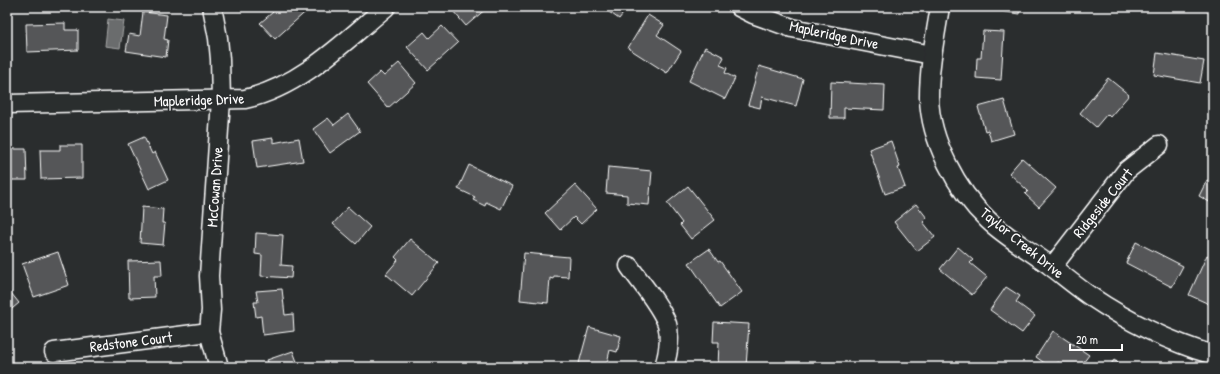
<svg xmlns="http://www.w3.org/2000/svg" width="1220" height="374" font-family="'Patrick Hand',sans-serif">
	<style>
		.water { fill: #6a6c6d; stroke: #a6a7a7 }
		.building { fill: #555758; stroke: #fff }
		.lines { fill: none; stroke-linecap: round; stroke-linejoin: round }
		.minor-casing { stroke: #fff; stroke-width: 21 }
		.minor { stroke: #2a2d2e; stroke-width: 18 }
		.labels { text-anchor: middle; stroke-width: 3.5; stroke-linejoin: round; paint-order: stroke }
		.street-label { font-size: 15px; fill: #fff; stroke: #2a2d2e }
	</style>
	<rect width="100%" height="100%" fill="#2a2d2e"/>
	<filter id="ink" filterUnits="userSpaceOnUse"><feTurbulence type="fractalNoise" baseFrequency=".025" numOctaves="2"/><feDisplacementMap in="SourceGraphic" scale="8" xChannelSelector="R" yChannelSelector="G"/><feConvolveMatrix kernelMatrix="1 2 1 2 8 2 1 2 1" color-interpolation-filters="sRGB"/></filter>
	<g filter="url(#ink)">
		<polygon class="water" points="108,19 124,21 120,48 105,46"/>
		<g class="building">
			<polygon points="270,7 311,7 275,39 260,23 273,12 269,8"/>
			<polygon points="458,7 488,7 466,26 453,11"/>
			<polygon points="602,7 628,7 619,19"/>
			<polygon points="993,7 1020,7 1019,14 993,10"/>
			<polygon points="143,12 167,15 164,39 168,40 166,57 126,51 129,34 140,36"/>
			<polygon points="648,15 664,25 657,35 681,51 667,73 628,48"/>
			<polygon points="65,23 65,30 78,30 78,50 27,52 26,24"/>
			<polygon points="442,26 458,43 428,70 407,47 424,32 429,38"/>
			<polygon points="983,31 1004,32 1001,80 976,78 977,58 981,58"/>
			<polygon points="705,47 724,57 720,65 727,68 725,73 735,78 725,99 689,81"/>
			<polygon points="1157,53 1204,61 1200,83 1154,75"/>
			<polygon points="399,63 416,83 388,108 367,84 380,72 384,76"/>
			<polygon points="759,66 803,79 796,106 762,97 760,108 748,105"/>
			<polygon points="1108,78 1129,95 1110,117 1107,114 1096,127 1080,113"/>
			<polygon points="831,82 885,85 884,110 844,108 844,118 830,118"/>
			<polygon points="1213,93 1213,110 1208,95"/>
			<polygon points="1004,100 1014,134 991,141 988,130 985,131 978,107"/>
			<polygon points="348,114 360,131 330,153 313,129 328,118 334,125"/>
			<polygon points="144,137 152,154 155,152 168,180 149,189 128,144"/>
			<polygon points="273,138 273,143 299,138 303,161 257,168 253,141"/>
			<polygon points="891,141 900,167 898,168 905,187 885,194 869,149"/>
			<polygon points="60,145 82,145 82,178 41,179 40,150 60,150"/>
			<polygon points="7,149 26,149 27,180 7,180"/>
			<polygon points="1022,158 1056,188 1039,207 1025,194 1028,191 1009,173"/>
			<polygon points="469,165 512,186 501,209 486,202 485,206 473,200 475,197 458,189"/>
			<polygon points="608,167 652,171 649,205 627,203 627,195 606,193"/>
			<polygon points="1207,180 1213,183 1213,204 1199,196"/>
			<polygon points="575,185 597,209 581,224 574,217 560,230 545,213"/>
			<polygon points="688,186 715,220 691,239 680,225 682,223 667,203"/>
			<polygon points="916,204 927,218 923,222 935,237 917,251 894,222"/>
			<polygon points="142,207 163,209 162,223 165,223 163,245 140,243"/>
			<polygon points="348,207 370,227 356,244 333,224"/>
			<polygon points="256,233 283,235 281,265 292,266 291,278 261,276 262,255 255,254"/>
			<polygon points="410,239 439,263 412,296 386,274 398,260 395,257"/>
			<polygon points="1136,242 1183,266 1172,287 1126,263"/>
			<polygon points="958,247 973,260 970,263 987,277 972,295 940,269"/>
			<polygon points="709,249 718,262 720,261 742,292 720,308 689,263"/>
			<polygon points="58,252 69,285 34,297 22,264"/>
			<polygon points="524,253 569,257 568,277 554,276 553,279 550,278 548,303 520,300"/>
			<polygon points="1207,255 1213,258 1213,294 1209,304 1189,295"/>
			<polygon points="161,260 162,276 154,276 155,297 129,298 128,261"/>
			<polygon points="1006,287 1020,296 1016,302 1035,316 1022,333 990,310"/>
			<polygon points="7,288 19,303 7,313"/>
			<polygon points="282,289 285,315 293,314 294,331 263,335 261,316 256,317 254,302 258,302 256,291"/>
			<polygon points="714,322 749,324 746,367 718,367 719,342 713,342"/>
			<polygon points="589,327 621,336 617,352 610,350 606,367 578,367"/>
			<polygon points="1053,331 1089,355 1080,367 1065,367 1058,362 1054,367 1050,367 1036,357"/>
			<polygon points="293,351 299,367 270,367 267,360"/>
			<polygon points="1114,360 1124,367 1109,367"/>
		</g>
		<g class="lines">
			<defs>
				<g id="minor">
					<polyline points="212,7 218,38 220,59 221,100 209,276 211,310 209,332 219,367"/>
					<polyline points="739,7 753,14 792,28 932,55"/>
					<path d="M940,7C935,37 929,67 929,97C930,140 957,191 988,220C1007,238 1031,251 1052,267C1065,277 1077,287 1090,296C1127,321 1170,342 1213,355"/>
					<path d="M7,104L245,99C300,87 344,42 386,7"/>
					<path d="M629,266C640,282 661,306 667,324C671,338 668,354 664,367"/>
					<polyline points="1052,267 1126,171 1159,145"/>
					<polyline points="54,352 209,332"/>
				</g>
			</defs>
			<use href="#minor" class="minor-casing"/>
			<use href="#minor" class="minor"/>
		</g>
	</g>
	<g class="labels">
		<g class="street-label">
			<text transform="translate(834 35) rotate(12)" y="5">Mapleridge Drive</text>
			<text transform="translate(199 100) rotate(-2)" y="5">Mapleridge Drive</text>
			<text transform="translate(215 187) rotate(-86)" y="5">McCowan Drive</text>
			<text transform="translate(1103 203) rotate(-51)" y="5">Ridgeside Court</text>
			<text transform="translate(1022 243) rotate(39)" y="5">Taylor Creek Drive</text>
			<text transform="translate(131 342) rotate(-7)" y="5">Redstone Court</text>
		</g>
	</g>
	<rect width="1220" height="374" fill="none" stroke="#2a2d2e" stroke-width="24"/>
	<rect x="12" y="12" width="1196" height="350" fill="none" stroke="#fff" stroke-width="1.5" filter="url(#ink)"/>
	<path d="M1070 344v6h52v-6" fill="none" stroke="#ffffff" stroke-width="2"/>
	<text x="1076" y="344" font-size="12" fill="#ffffff" stroke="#2a2d2e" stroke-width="3" paint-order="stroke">20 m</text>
</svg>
